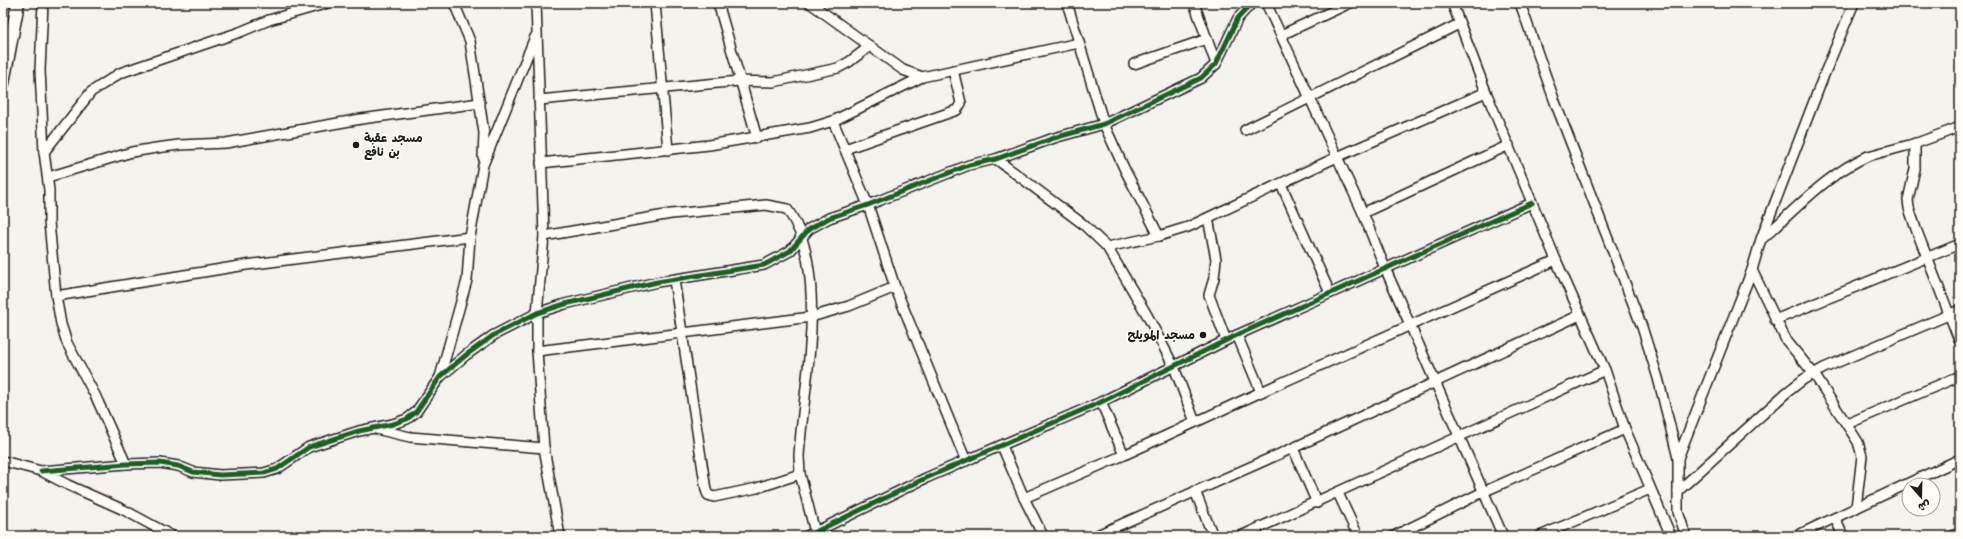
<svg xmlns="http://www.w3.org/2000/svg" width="1963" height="539" font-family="'Architects Daughter','Playpen Sans Arabic',sans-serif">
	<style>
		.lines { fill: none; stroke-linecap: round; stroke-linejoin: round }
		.minor-casing { stroke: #1c1c1c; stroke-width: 12 }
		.major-casing { stroke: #1c1c1c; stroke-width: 15 }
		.minor { stroke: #fdfcf7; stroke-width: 9 }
		.major { stroke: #fdfcf7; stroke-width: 12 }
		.cycleway-casing { stroke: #fdfcf7; stroke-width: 8 }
		.cycleway { stroke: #1b5e20; stroke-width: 5 }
		.poi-dot { fill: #1c1c1c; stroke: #fdfcf7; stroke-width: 1.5 }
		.labels { text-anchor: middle; stroke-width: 3.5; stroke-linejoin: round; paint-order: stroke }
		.poi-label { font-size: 12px; font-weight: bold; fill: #1c1c1c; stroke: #fdfcf7; text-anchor: start }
	</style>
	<rect width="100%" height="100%" fill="#f4f3ee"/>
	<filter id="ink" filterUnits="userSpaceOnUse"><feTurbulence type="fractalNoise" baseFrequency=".025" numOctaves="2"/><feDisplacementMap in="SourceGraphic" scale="8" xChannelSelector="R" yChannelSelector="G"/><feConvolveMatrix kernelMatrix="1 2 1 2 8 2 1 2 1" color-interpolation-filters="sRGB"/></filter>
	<g filter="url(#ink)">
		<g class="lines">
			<defs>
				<g id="minor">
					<polyline points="43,3 40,70 44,152 49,190 49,222 56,296 61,324 67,343 96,397 126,464"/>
					<polyline points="454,3 470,41 484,133 483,157"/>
					<polyline points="536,3 544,236 537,313 537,351 544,448 560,536"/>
					<polyline points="655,3 668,150"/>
					<polyline points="718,3 757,138"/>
					<polyline points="810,3 903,70 922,77"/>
					<polyline points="1067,3 1104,124 1124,168 1159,236"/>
					<polyline points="1194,3 1216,64"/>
					<polyline points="1266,3 1363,213 1385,268 1503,536"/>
					<polyline points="1452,3 1486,92 1556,260 1605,370 1625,429 1671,536"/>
					<polyline points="1520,3 1555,102 1642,327 1658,378 1678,458 1678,512 1686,536"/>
					<polyline points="1281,35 1350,3"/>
					<polyline points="1134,64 1207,39"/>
					<polyline points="539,100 739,81 773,82 838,68 849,62 870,46"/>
					<polyline points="833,121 868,205 895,287 966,461"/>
					<polyline points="1245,130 1459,24"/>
					<polyline points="1915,143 1915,169 1908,200 1909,208 1916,229 1960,342"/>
					<polyline points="845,149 957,110 961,103 953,70"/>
					<polyline points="44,152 91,92 120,73 240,32 269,20 328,3"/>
					<polyline points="996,159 1083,224 1107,247 1147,315 1174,367 1195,422"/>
					<polyline points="541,163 709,145 810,128 833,121 922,77 1079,43"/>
					<polyline points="48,177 132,152 156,148 179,145 226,143 361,119 480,103"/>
					<polyline points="1281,184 1330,293"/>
					<polyline points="1363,213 1509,145"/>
					<polyline points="1208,218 1216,259 1214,278 1209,295 1226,340"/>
					<path d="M544,236L671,214L766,205L787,209C831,269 803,386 799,456L800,474L816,536"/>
					<path d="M1763,238C1796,209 1827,174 1868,156L1917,143L1960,127"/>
					<polyline points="1107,247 1159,236 1188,227 1337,157 1486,92"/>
					<polyline points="1752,270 1786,340 1814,374 1858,442 1862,456 1856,508"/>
					<polyline points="674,280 706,490 708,495 714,497 757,488 800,474"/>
					<polyline points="56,296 246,265 470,237"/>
					<polyline points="1775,320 1960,244"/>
					<polyline points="1237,335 1261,392"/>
					<polyline points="537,351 811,317 849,306 895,287"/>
					<polyline points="440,377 467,280 470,237 483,165 535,37"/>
					<polyline points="1101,402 1124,455"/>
					<polyline points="1847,424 1960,376"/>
					<polyline points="376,429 410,437 544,448"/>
					<polyline points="1002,446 1024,498 1043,536"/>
					<polyline points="1293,448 1317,503"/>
					<polyline points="1678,458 1752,270 1761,239 1824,75 1854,3"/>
					<polyline points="3,461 41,471 68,485 124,510 172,536"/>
					<polyline points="41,471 126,464 160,463 178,466 193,472 220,475 264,473 277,469 309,447 359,431 393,424 407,419 416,412 440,377 466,355 494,335 537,313 565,304 657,282 764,265 790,251 809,229 829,218 868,205 969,165 996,159 1054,138 1104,124 1201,78 1216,64 1238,18 1252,3"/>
					<polyline points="1195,491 1213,536"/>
					<polyline points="1678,491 1786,393 1804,379 1824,368 1960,310"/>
					<polyline points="1338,493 1358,536"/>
					<polyline points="1024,498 1124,455 1261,392 1556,260"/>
					<polyline points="1835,518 1843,536"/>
					<polyline points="807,536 926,478 1101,402 1237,335 1532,203"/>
					<polyline points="1095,536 1293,448 1580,315"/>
					<polyline points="1241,536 1605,370"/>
					<polyline points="1394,536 1483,492 1625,429"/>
					<polyline points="1540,536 1650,489"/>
					<polyline points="1796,536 1960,459"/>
					<polyline points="1952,536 1960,533"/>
				</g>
				<polyline id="major" points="3,83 18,3"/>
			</defs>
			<use href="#minor" class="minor-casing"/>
			<use href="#major" class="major-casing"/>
			<use href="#minor" class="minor"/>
			<use href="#major" class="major"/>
			<defs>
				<g id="cycleway">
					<polyline points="41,471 126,464 160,463 178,466 193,472 220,475 264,473 277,469 309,447 359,431 393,424 407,419 416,412 440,377 466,355 494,335 537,313 565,304 657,282 764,265 790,251 809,229 829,218 868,205 969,165 996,159 1054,138 1104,124 1201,78 1216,64 1238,18 1252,3"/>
					<polyline points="807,536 926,478 1101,402 1237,335 1532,203"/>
				</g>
			</defs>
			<use href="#cycleway" class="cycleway-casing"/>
			<use href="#cycleway" class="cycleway"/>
		</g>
	</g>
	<g class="poi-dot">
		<circle cx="356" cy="145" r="4"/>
		<circle cx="1203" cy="335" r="4"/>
	</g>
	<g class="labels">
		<g class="poi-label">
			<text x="364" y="142">مسجد عقبة<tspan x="364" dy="14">بن نافع</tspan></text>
			<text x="1195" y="339" text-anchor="end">مسجد المويلح</text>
		</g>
	</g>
	<rect width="1963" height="539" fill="none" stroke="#fdfcf7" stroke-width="16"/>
	<rect x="8" y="8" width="1947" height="523" fill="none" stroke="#1c1c1c" stroke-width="1.5" filter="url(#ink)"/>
	<g transform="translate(1921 497) rotate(160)"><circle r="19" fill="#fdfcf7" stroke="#a3a29f"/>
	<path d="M0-3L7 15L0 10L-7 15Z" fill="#1c1c1c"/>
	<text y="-6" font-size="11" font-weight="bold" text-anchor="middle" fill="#1c1c1c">ش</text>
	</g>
</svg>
